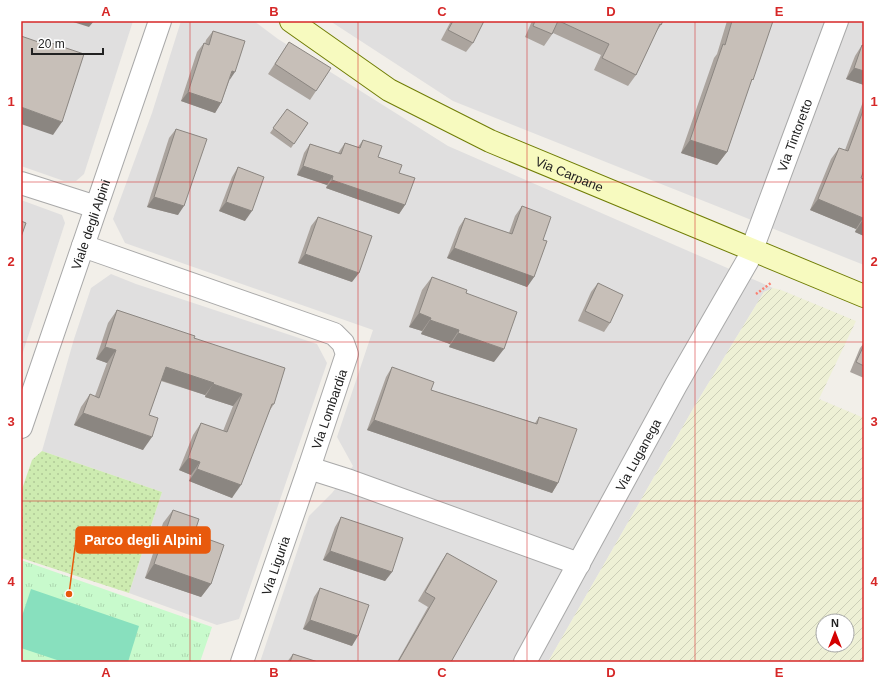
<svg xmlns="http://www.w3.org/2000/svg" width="885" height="683" font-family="Arial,sans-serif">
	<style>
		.residential { fill: #e0dfdf }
		.farmland { fill: url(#farmland-furrows); fill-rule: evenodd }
		.grass { fill: url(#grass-dots) }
		.park { fill: url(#park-tufts) }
		.pitch { fill: #88e0be }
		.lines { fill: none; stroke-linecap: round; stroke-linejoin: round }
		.street-casing { stroke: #a9a9a9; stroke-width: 24 }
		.secondary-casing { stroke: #707d05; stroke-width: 24 }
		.path { stroke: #fa8072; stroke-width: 2.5; stroke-dasharray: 2 2; stroke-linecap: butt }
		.street { stroke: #fff; stroke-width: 22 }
		.secondary { stroke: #f7fabf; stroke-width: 22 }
		.wall { fill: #aba49e }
		.shaded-wall { fill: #8b8681 }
		.building { fill: #c7bfb8; stroke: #8b8681 }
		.grid { fill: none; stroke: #d62828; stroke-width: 1; stroke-opacity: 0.55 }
		.labels { text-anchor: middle; stroke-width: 3; stroke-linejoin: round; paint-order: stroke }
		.street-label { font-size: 13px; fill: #222; stroke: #fff }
		.leader { fill: none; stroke: #e8590c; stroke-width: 1.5 }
		.callout-dot { fill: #e8590c; stroke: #fff; stroke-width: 1.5 }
		.callout { fill: #e8590c; stroke: #e8590c; stroke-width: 1.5 }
		.callout-label { font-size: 14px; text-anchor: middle; font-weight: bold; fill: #fff }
		.neatline { fill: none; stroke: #d62828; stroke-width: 1.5 }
		.grid-label { font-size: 13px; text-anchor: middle; font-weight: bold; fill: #d62828 }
	</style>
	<defs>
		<pattern id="farmland-furrows" width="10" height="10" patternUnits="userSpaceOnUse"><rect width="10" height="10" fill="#eef0d5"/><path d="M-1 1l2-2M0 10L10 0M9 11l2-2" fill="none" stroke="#ccceb7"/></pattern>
		<pattern id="grass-dots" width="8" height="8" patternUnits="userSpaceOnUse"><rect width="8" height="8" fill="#cdebb0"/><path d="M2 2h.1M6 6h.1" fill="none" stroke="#b0c997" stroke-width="1.8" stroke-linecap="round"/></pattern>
		<pattern id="park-tufts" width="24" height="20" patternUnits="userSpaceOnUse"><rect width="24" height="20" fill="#c8facc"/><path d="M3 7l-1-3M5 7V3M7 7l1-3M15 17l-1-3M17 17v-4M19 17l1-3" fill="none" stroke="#acd6af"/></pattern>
	</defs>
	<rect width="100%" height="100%" fill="#f2efe9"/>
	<g class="residential">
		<polygon points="21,21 133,21 84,174 76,181 64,181 21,166"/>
		<polygon points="181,21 254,21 278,39 448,146 773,288 764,292 697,402 548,662 260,662 309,516 332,493 353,466 337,437 373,330 125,243 113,219 152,113"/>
		<polygon points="330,21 864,21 864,265 453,101"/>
		<polygon points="21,200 62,215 65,223 21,358"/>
		<polygon points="111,274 136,284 317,344 327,363 239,619 217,625 129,593 162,492 42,451 74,339 91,288"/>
	</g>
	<path class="farmland" d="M773,288L781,290L856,321L819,399L864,418V662H548L697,402L764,292ZM823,621H847V645H823Z"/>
	<polygon class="grass" points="42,451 162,492 129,593 21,558 21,492 32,460"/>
	<polygon class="park" points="21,560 212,627 200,662 21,662"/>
	<polygon class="pitch" points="31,589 139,626 128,662 63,662 21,648 21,619"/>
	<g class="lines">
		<defs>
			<g id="street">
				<polyline points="21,183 96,207"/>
				<polyline points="83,246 334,334 343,343 347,354 309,468 350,481 579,564"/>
				<path id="s1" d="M21,427L160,21"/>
				<path id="s2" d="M242,662L309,468"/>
				<path id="s3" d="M525,662L676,385L748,260L837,21"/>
			</g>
			<g id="secondary">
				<path id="s4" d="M291,21L389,90L490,141L864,296"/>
			</g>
		</defs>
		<use href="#street" class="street-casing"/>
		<use href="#secondary" class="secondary-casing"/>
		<g class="path">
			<polyline points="756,294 771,283"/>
			<polyline points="21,661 24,662"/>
		</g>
		<use href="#street" class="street"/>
		<use href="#secondary" class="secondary"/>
	</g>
	<g class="wall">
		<polygon points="451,21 484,21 473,43 466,52 441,40"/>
		<polygon points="532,21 663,21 661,25 656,32 636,75 628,86 594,70 601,55 553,33 544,46 525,37"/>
		<polygon points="727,21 773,21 750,84 727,152 717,165 681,153 714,58 717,54"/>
		<polygon points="213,31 229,81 221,103 215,113 181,101 197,52 204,43 205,44 206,40"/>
		<polygon points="289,42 316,91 310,100 268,74"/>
		<polygon points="862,45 864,46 864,85 846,79 855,56"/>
		<polygon points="864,99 864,170 861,178 864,179 864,236 855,232 856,229 810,210 831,159 839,148 845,150"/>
		<polygon points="287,109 308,123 291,148 270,133"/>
		<polygon points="176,129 178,215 147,207 169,138"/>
		<polygon points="363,140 378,157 399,173 405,205 399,214 326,188 327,185 297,175 304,153 310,144 338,153 345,143 358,147"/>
		<polygon points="238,167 245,221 219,211 232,177"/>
		<polygon points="522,206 543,240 534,277 527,287 447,258 459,227 465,218 509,233 515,216"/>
		<polygon points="318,217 352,282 298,263 311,226"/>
		<polygon points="432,277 466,293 494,362 449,347 450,344 421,334 422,331 409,327 422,290"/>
		<polygon points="598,283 610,323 604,332 578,321 591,292"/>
		<polygon points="117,310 194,338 274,404 270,410 232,498 189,481 191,475 179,470 193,435 201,423 223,431 233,406 205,397 205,395 161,381 149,415 143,450 74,425 81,407 90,394 95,396 107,363 96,359 108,323"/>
		<polygon points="864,343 864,378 850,372 860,348"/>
		<polygon points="392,367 431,390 535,423 539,417 558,483 552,493 367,430 386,377"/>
		<polygon points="173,510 194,534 211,584 201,597 145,578 163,523"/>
		<polygon points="341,517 392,572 385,581 323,560 335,527"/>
		<polygon points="447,553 451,662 397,662 428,607 418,601 441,562"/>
		<polygon points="320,588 352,646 303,629 314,597"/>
		<polygon points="293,654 318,662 287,662"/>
	</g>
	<g class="shaded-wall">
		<polygon points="70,21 94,21 89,27"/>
		<polygon points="854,68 864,71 864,85 846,79"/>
		<polygon points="232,71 235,72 229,81"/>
		<polygon points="188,92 221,103 215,113 181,101"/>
		<polygon points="21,107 62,122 53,135 21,124"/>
		<polygon points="690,140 727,152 717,165 681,153"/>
		<polygon points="303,166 333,176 327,185 297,175"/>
		<polygon points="332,180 405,205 399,214 326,188"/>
		<polygon points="154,197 184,206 178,215 147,207"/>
		<polygon points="818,199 863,218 856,229 810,210"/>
		<polygon points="226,202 252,211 245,221 219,211"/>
		<polygon points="862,221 864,222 864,236 855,232"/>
		<polygon points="454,248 534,277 527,287 447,258"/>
		<polygon points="305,254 359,273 352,282 298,263"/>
		<polygon points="419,313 431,318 422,331 409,327"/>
		<polygon points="430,320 459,330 450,344 421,334"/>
		<polygon points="458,333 504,349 494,362 449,347"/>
		<polygon points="105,347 116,350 107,363 96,359"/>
		<polygon points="166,367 214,383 205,395 157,379"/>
		<polygon points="213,384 242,394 233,406 205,397"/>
		<polygon points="83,413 152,437 143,450 74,425"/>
		<polygon points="374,420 558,483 552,493 367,430"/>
		<polygon points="188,458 200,462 191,475 179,470"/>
		<polygon points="197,469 241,485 232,498 189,481"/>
		<polygon points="330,551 392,572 385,581 323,560"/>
		<polygon points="154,564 211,584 201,597 145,578"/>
		<polygon points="310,620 358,636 352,646 303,629"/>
	</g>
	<g class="building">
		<polygon points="453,21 484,21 473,43 448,30"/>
		<polygon points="535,21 558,21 552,34 533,26"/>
		<polygon points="559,21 663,21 661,25 660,24 636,75 602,58 609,44"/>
		<polygon points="732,21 773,21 753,80 752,79 727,152 690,140 723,44 725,45"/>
		<polygon points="213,31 245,41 235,72 232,71 221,103 188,92 204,43 209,45"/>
		<polygon points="21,36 47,45 48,42 84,54 62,122 21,107"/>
		<polygon points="289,42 331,68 316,91 275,64"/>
		<polygon points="862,45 864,46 864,71 854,68"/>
		<polygon points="864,108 864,170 861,178 864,179 864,222 862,221 863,218 818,199 839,148 848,151"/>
		<polygon points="287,109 308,123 294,144 273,128"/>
		<polygon points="176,129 207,139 184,206 154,197"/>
		<polygon points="363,140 382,146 378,157 402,165 399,173 415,178 405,205 332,180 333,176 303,166 310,144 341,154 345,143 360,148"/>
		<polygon points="238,167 264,177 252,211 226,202"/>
		<polygon points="522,206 551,217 543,240 547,241 534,277 454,248 465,218 512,234"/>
		<polygon points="318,217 372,236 359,273 305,254"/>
		<polygon points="21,221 26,223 21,237"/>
		<polygon points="432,277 467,290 466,293 517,312 504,349 458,333 459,330 430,320 431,318 419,313"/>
		<polygon points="598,283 623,295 610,323 585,311"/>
		<polygon points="117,310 195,336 194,338 285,368 274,404 272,404 241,485 197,469 200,462 188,458 201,423 227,432 242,394 213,384 214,383 166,367 149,415 158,418 152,437 83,413 90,394 99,398 116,350 105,347"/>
		<polygon points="864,345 864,366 856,362"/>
		<polygon points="392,367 434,382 431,390 537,424 539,417 577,429 558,483 374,420"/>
		<polygon points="173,510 199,519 194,534 224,545 211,584 154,564"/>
		<polygon points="341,517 403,538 392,572 330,551"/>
		<polygon points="447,553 497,581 451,662 398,662 435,598 425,592"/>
		<polygon points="320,588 369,605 358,636 310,620"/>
		<polygon points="293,654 318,662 290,662"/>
	</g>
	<path class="grid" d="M190,21V662M358,21V662M527,21V662M695,21V662M21,182H864M21,342H864M21,501H864"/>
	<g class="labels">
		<g class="street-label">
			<text dy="5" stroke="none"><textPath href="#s3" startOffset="593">Via Tintoretto</textPath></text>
			<text dy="5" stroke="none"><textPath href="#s4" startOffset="319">Via Carpane</textPath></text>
			<text dy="5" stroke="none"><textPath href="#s1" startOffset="214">Viale degli Alpini</textPath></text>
			<text transform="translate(329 409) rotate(-71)" y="5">Via Lombardia</text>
			<text dy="5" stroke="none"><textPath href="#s3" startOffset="236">Via Luganega</textPath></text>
			<text dy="5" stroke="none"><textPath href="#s2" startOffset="102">Via Liguria</textPath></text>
		</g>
	</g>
	<path class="leader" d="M69 594L76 540"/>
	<circle class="callout-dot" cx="69" cy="594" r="4"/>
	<rect class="callout" x="76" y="527" width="134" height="26" rx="4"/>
	<g class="callout-label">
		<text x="143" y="545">Parco degli Alpini</text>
	</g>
	<rect width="885" height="683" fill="none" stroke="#ffffff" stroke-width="44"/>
	<g transform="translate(835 633)"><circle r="19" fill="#ffffff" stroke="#a7a7a7"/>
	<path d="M0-3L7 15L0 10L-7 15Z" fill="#d40000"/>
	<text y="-6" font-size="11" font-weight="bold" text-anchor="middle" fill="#222222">N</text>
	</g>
	<path d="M32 48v6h71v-6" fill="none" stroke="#222222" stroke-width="2"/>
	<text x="38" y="48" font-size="12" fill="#222222" stroke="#ffffff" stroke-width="3" paint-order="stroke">20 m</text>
	<rect x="22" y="22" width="841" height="639" class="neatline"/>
	<g class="grid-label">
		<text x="106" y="16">A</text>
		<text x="274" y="16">B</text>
		<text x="442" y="16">C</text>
		<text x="611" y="16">D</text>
		<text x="779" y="16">E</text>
		<text x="11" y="106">1</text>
		<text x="874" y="106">1</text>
		<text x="11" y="266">2</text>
		<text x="874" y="266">2</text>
		<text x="11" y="426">3</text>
		<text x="874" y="426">3</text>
		<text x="11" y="586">4</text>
		<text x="874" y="586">4</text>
		<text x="106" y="677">A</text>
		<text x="274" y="677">B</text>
		<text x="442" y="677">C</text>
		<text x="611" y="677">D</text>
		<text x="779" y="677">E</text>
	</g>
</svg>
